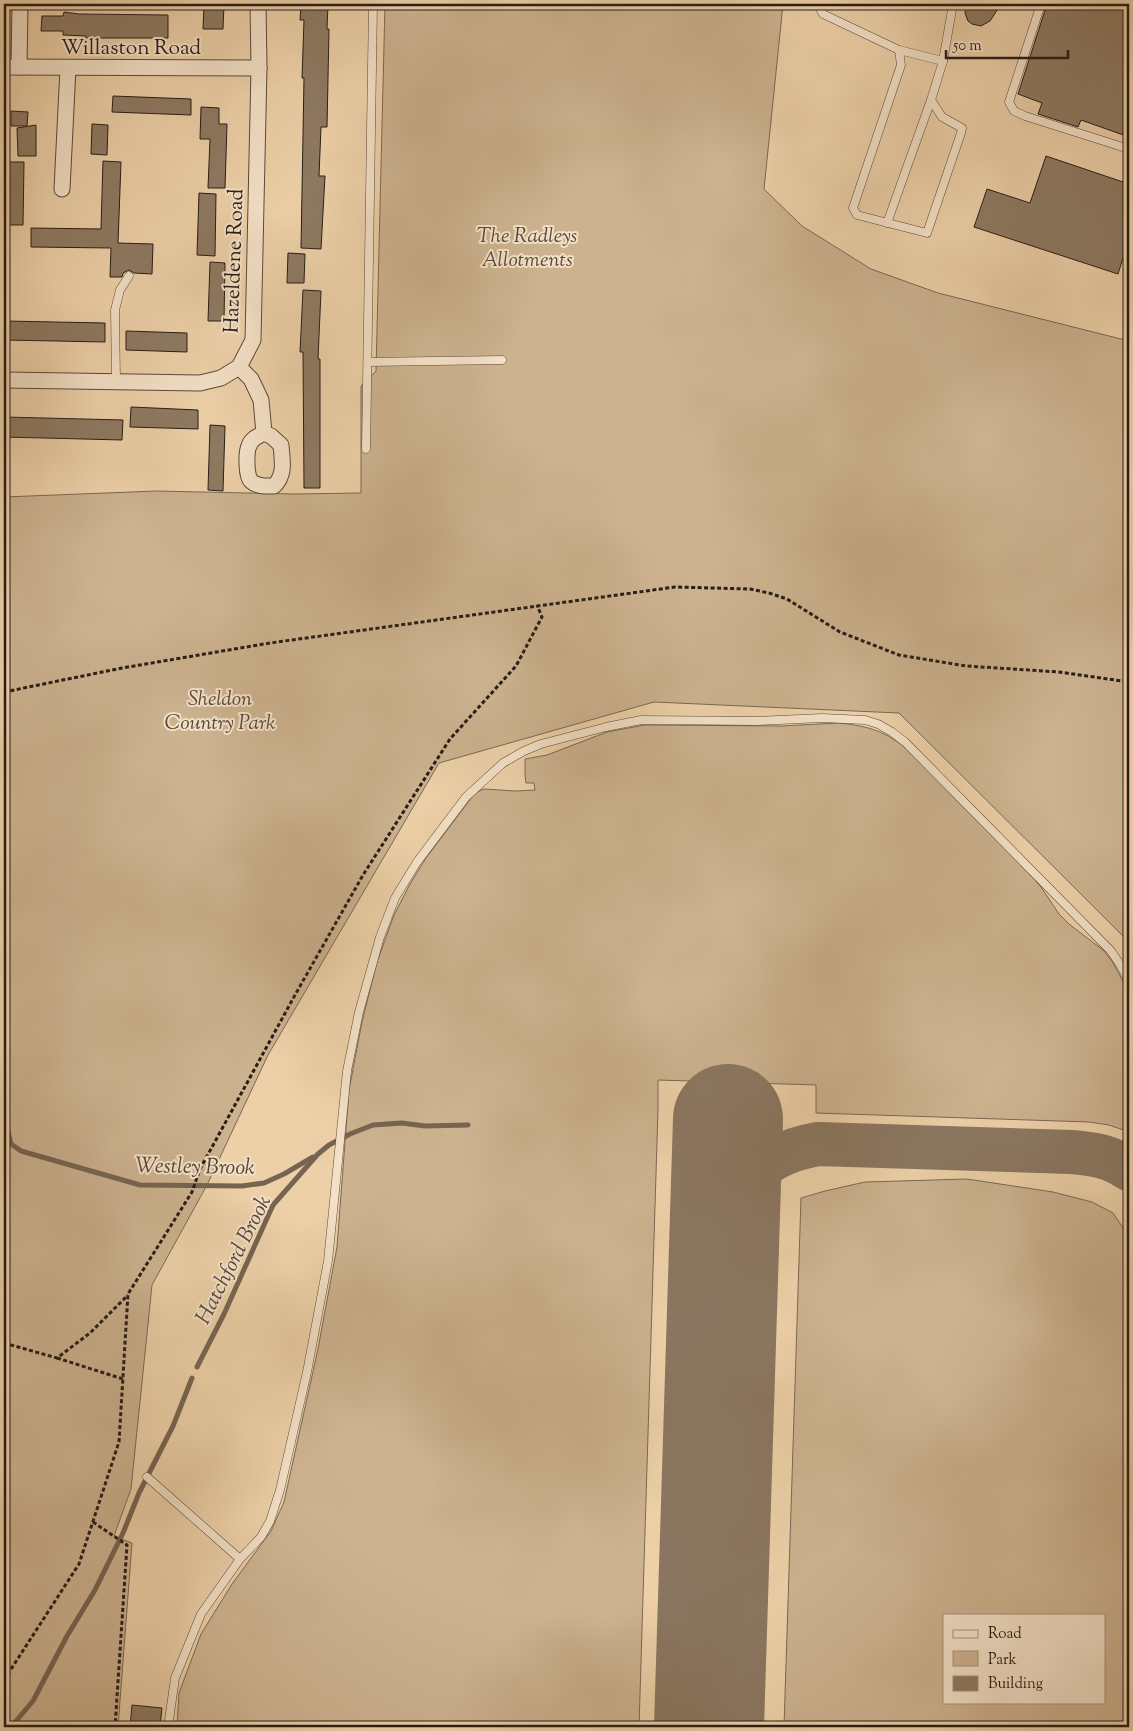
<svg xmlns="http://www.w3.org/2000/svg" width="1133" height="1731" font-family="'Sorts Mill Goudy',serif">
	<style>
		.green { fill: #ccb28f; stroke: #7a6853; fill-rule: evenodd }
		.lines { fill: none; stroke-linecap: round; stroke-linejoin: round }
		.stream { stroke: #766451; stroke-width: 5 }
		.taxiway { stroke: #8a7660; stroke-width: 44 }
		.runway { stroke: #8a7660; stroke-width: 110 }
		.building { fill: #8e7a62; stroke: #281d17 }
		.lane-casing { stroke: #594a3b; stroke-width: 9 }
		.street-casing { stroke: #594a3b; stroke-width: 17 }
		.path { stroke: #281d17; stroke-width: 3; stroke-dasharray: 4 2.5; stroke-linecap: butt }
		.lane { stroke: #f3e0c6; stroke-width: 8 }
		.street { stroke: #f3e0c6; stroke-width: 15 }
		.labels { text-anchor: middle; stroke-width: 4; stroke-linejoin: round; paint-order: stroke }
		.street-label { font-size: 21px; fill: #281d17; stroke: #f3e0c6 }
		.park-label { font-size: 21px; font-style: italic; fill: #594a3b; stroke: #f3e0c6 }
		.water-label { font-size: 22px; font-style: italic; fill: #564639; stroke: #f3e0c6 }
	</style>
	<rect width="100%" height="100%" fill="#edd0a8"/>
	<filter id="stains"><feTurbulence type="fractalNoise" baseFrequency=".004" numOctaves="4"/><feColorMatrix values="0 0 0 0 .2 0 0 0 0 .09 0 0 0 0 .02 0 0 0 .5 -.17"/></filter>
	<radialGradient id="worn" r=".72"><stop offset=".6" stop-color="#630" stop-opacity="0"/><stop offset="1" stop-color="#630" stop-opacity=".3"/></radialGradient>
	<g class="green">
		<polygon points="385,4 783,4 764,189 802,226 871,269 938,293 1129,341 1129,942 899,713 654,702 439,763 268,1055 207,1185 152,1285 131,1489 114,1536 132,1543 118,1727 4,1727 4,497 156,491 293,494 361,493 361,386 376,371"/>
		<path d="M839,723C868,726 886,731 909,751L1028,872L1041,887L1059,914L1069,924L1103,950L1112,961L1129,992V1132L1109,1125L1089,1122L816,1113V1085L658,1080V1109L639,1727H177L179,1693L201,1634L232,1584L271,1531L284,1502L318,1349L337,1247L349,1090L362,1022L377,962L394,915L410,884L426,858L475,793L484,789L515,791L535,790L534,783H526L525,775V759L547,755L607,732L645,725L781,726Z"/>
		<path d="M967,1179L1053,1192L1092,1202L1113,1213L1125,1231L1129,1243V1727H784L801,1198L825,1191L865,1182ZM944,1615H1104V1702H944Z"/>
	</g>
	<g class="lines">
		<g class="stream">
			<polyline points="4,1115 11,1144 21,1151 140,1185 242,1186 264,1183 284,1174 313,1157"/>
			<polyline points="197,1367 224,1314 273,1205 318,1154 329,1145 350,1134 373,1125 402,1123 425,1126 468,1125"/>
			<polyline points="11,1727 33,1701 67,1636 95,1590 123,1533 139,1493 173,1426 192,1378"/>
		</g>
		<path class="taxiway" d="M725,1221C741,1175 771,1152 818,1144L1071,1152C1095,1154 1109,1156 1129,1169"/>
		<polyline class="runway" points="709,1727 728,1119"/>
	</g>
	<g class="building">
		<polygon points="204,4 224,4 223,29 203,29"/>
		<polygon points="301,4 328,4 327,29 329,29 327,127 321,127 319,176 325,176 321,249 301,248 304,78 302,78 304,20 300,20"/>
		<polygon points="966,4 1001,4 990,21 981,26 972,24 968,21 965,13"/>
		<polygon points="1047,4 1129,4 1129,137 1081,120 1078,127 1038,114 1042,103 1018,94"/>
		<polygon points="64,12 79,14 168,15 168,38 86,38 86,36 63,35 63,31 41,31 42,16 63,16"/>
		<polygon points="113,96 191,99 191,115 112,112"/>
		<polygon points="201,107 219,108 219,124 227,124 225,188 208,188 210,139 200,139"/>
		<polygon points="11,111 28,112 27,126 11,126"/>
		<polygon points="92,124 108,125 107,155 91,154"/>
		<polygon points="36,125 36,156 18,156 17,128"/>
		<polygon points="1046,156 1129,184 1129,239 1118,274 974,227 987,189 1030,203"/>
		<polygon points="103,161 121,162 118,243 153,244 152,274 134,273 129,270 123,273 122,277 110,277 111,248 31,247 31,228 101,229"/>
		<polygon points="6,162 24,162 23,225 5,225"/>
		<polygon points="199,193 216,194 215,256 197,255"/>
		<polygon points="288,253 305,254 304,283 287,283"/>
		<polygon points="210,262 225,263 224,321 208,321"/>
		<polygon points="303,290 321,291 318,359 320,359 320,488 304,488 303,352 300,352"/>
		<polygon points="5,321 105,323 105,342 5,340"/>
		<polygon points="126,331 187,333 187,352 126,350"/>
		<polygon points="131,407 198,410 198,429 130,427"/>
		<polygon points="4,417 123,420 122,440 4,437"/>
		<polygon points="210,425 225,426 223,491 208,490"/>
		<polygon points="132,1705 162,1708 160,1727 130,1727"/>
	</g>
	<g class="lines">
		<defs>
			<g id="lane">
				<polyline points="817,4 823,14 899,50 901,65 853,208 857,215 927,233 961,133 962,128 942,117 931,100 943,61 953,4"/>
				<polyline points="1041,4 1009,102 1014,111 1025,116 1129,149"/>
				<polyline points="899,50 943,61"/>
				<polyline points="887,223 931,100"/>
				<polyline points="368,362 502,360"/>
				<polyline points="116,382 115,310 120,290 129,276"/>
				<polyline points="366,449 373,4"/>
				<polyline points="147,1477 240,1559"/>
				<polyline points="168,1727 175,1678 201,1614 240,1559 261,1537 270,1521 280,1490 307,1372 328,1261 347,1071 359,1012 380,937 395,898 417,862 466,797 503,763 524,751 541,744 606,727 641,720 757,721 822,718 865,720 878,724 892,732 905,742 1111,951 1121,966 1129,981"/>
			</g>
			<g id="street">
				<polyline points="4,67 259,68"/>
				<polyline points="19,67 20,4"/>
				<polyline points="62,189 68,68"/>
				<path d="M239,367L251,379L261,400L264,433L271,436L281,445C282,460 286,474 274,486C267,486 257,487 251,481C246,477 246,452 249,446C251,439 258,436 264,433"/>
				<polyline points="4,380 200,383 221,378 239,367 253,340 259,68 258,4"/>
			</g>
		</defs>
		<use href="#lane" class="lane-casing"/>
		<use href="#street" class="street-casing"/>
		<g class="path">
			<polyline points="4,692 122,668 270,643 675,587 750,589 769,593 787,599 840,632 899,655 966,666 1059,672 1129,682"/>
			<polyline points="4,1343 57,1358 90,1333 128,1295"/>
			<polyline points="57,1358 123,1379"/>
			<polyline points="93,1522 127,1545 115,1727"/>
			<polyline points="4,1680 79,1564 119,1442 128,1294 192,1192 200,1169 295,995 363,875 450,739 516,666 542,617 537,605"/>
		</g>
		<use href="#lane" class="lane"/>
		<use href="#street" class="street"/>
	</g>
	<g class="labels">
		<g class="street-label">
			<text x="131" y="54">Willaston Road</text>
			<text transform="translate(233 261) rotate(-88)" y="7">Hazeldene Road</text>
		</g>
		<g class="park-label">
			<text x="527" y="242">The Radleys<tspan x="527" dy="24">Allotments</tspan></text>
			<text x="220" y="705">Sheldon<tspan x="220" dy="24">Country Park</tspan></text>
		</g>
		<g class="water-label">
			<text transform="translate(195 1165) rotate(1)" y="8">Westley Brook</text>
			<text transform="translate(232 1259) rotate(-63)" y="8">Hatchford Brook</text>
		</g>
	</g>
	<rect width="1133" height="1731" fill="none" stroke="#edd0a8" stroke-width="20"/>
	<rect x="5" y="5" width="1123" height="1721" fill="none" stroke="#281d17" stroke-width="2.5"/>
	<rect x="10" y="10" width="1113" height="1711" fill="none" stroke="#281d17"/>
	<rect x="943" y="1614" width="162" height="90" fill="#f3e0c6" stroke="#a29280"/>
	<rect x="953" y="1630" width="25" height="8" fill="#f3e0c6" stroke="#a29280"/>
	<text x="988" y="1638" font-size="15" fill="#281d17">Road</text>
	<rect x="953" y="1651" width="25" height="15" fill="#ccb28f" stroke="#a29280"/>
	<text x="988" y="1664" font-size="15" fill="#281d17">Park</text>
	<rect x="953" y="1676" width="25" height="15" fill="#8e7a62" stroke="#a29280"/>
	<text x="988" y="1688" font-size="15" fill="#281d17">Building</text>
	<path d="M946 50v8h122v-8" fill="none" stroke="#281d17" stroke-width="2.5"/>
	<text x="953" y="50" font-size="15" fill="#281d17" stroke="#f3e0c6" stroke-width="4" paint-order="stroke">50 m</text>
	<rect width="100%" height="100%" filter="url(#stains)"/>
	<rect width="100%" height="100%" fill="url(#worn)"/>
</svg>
